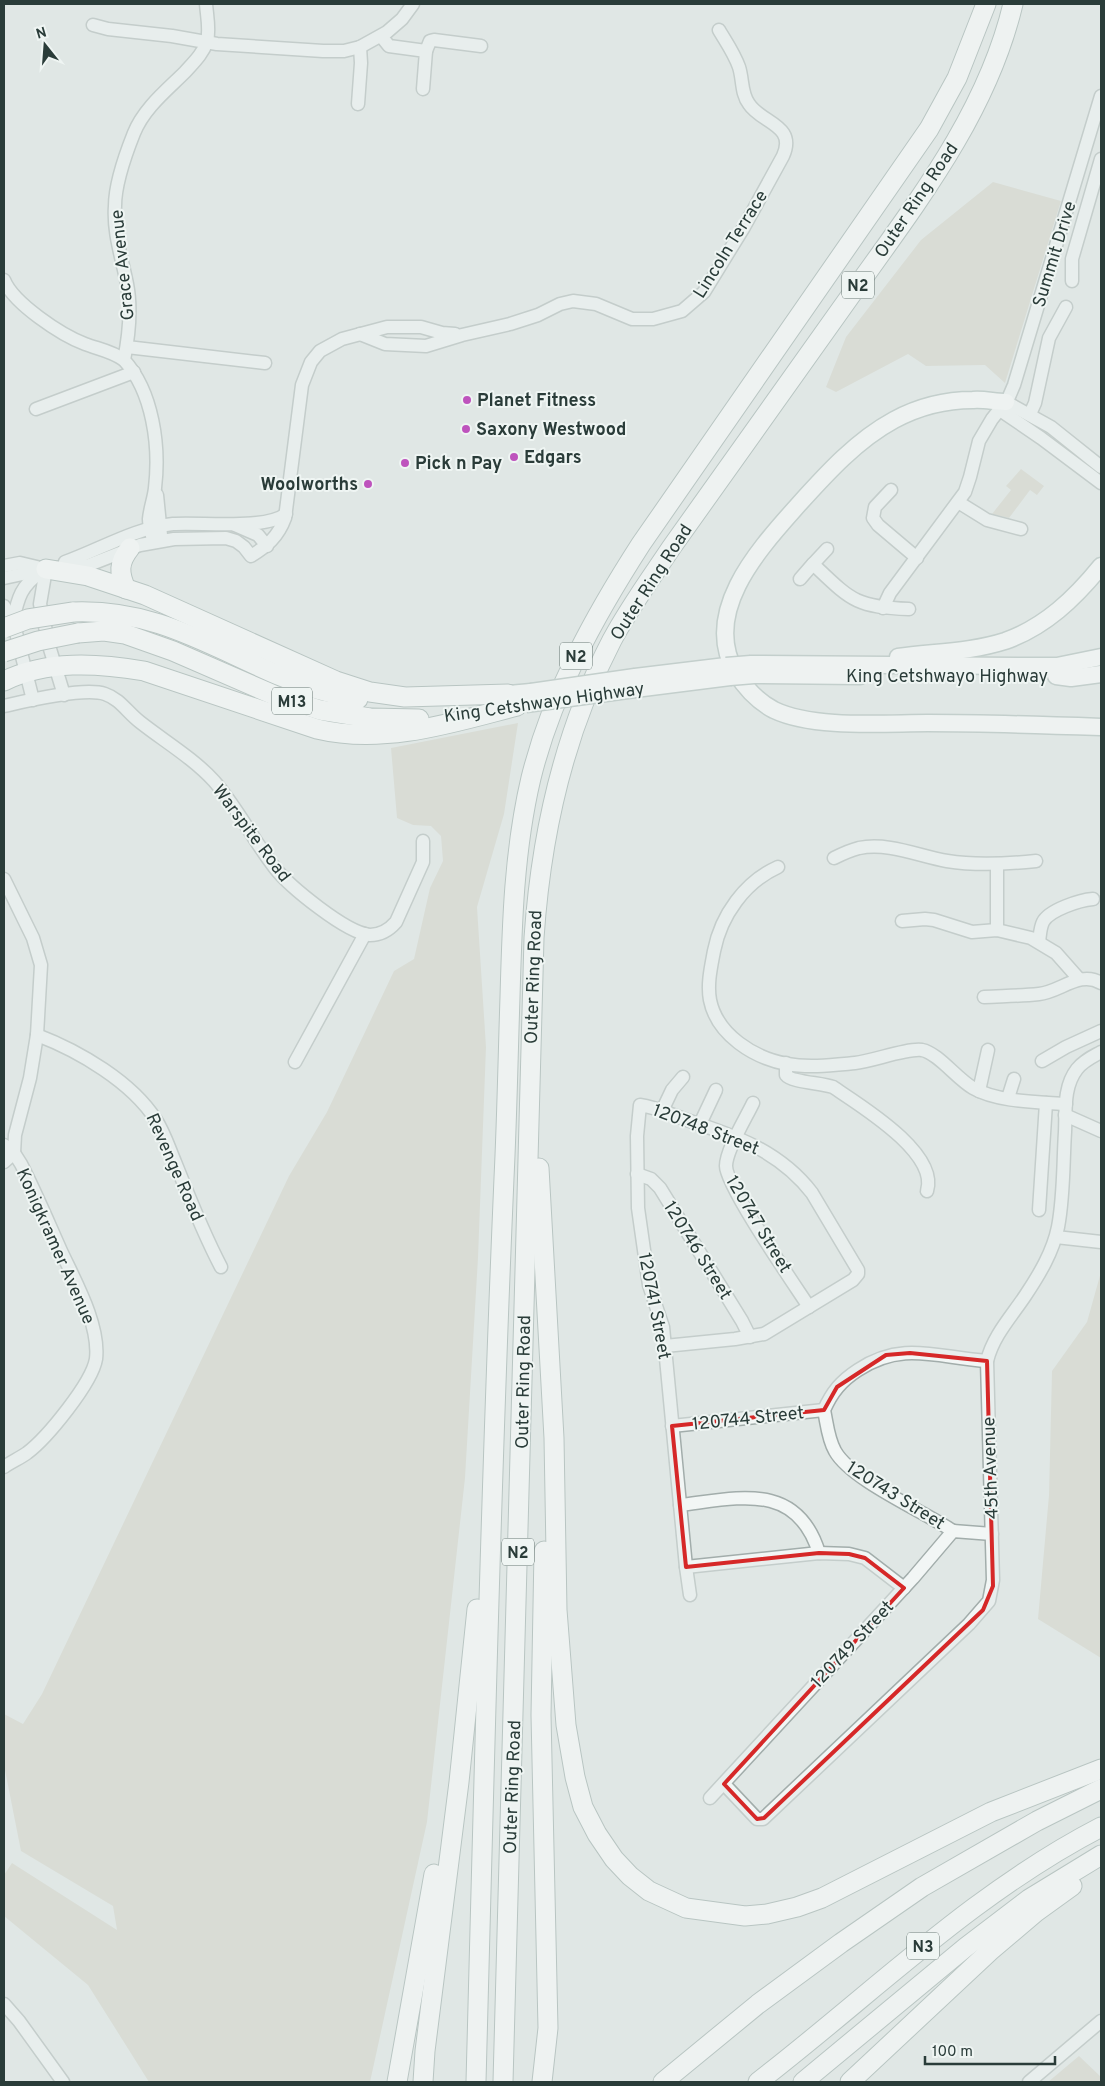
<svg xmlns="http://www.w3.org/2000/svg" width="1105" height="2086" font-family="Overpass,sans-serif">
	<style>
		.green { fill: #d0cfc2 }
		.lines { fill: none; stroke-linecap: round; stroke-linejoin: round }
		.minor-casing { stroke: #a2adab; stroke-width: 15 }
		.major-casing { stroke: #a1b1ad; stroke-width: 19 }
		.highway-casing { stroke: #899c98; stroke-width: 21 }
		.minor { stroke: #f2f6f5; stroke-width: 12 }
		.major { stroke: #fff; stroke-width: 16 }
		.highway { stroke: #fff; stroke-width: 19 }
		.major-bridge-casing { stroke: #a1b1ad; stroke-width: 19; stroke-linecap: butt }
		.highway-bridge-casing { stroke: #899c98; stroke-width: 21; stroke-linecap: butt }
		.major-bridge { stroke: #fff; stroke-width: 16 }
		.highway-bridge { stroke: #fff; stroke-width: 19 }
		.marked { fill: none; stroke: #d62828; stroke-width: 4; stroke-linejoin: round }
		.poi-dot { fill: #be53bd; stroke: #eff5f3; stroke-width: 2 }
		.labels { text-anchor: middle; stroke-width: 4; stroke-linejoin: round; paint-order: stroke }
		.shield { fill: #eff5f3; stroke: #657471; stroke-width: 1 }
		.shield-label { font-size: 16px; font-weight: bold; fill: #2a3c39 }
		.street-label { font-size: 18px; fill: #2a3c39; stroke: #eff5f3 }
		.poi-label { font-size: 18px; font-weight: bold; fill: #2a3c39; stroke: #eff5f3; text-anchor: start }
	</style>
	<rect width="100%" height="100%" fill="#e0e7e5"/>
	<g class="green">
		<polygon points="993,182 1061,201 1005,383 985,365 926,366 908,354 836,392 826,387 846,337 921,240"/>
		<polygon points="1021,469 1044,486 1037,495 1030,490 1009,518 992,514 1011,490 1006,486"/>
		<polygon points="518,723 504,814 477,907 486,1047 478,1258 465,1478 427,1822 370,2082 149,2082 88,1985 4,1916 4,1875 12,1863 117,1930 113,1906 21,1851 4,1765 4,1714 23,1724 42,1694 289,1176 327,1112 394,971 414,959 430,888 443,861 441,836 431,826 413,825 397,818 391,748"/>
		<polygon points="1101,1272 1101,1658 1038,1619 1049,1495 1052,1371 1087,1322"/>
		<polygon points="1079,2056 1101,2077 1101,2082 1048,2082"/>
	</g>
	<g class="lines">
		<defs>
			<g id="minor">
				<polyline points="93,25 108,29 172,36 217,44 323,51 344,51 360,47 387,32 402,19 413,4"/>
				<polyline points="381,36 389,46 426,51 423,89"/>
				<polyline points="426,51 430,41 434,40 481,46"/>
				<polyline points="358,104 361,63 360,47"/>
				<path d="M4,280C13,303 61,335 85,344C98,349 112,351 124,360"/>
				<polyline points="1072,281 1072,259 1101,159"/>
				<path d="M360,334L385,344L426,346L462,335L510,324L538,315L560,304L573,301L596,304L632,319H653L682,311L704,292L744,227L783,156C797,125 761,123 749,104C741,94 743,79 739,67C734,53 726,42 719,30"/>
				<polyline points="127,347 265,363"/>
				<polyline points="1006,402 1051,427 1101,467"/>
				<polyline points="36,409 134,372"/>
				<polyline points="1000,410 1041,438 1101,483"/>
				<polyline points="1030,414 1035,403 1049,338 1066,307"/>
				<polyline points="891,490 875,507 873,518 878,525 917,558"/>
				<polyline points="157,495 161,535"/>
				<polyline points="958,502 987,520 1021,529"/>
				<polyline points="235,525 258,535 267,546"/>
				<path d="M153,541C152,534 149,526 149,519C150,508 154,498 155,488C160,446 153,392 124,360C129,335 132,309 127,284C122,258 113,233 115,206C115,184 126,153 134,133C144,108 167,90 185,72C193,63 203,54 207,41C210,30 207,16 206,4"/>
				<path d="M65,562C101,549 135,528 173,524C201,522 266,530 286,514"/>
				<polyline points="813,564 827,549"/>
				<polyline points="4,566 20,563 41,568"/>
				<polyline points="46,569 40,604 50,649 64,695"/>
				<path d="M4,578L46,569L89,565L140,545L174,539L226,538L236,541L244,547L251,556C267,546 278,537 285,518L302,385L311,362L320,351L342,339L387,327H421L442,333L455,334"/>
				<path d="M800,579L813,564C851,600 855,607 909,609"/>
				<polyline points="4,606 13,621 33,700"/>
				<polyline points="883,608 890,593 965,492 970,477 979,441 992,419 1008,399 1014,385 1101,96"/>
				<path d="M13,621C18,597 21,586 42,571"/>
				<path d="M4,706C26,701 84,687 105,694C120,699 127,712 140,722C164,741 193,758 214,781C237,807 253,840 275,868C289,886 346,933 370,935C380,935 389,930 396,922L423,862V841"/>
				<path d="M834,858C842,854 851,850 859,848C888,842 919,856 947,861C977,866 1007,864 1036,861"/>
				<polyline points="997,864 997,930"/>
				<path d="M778,867C745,882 721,915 714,951C711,967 707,984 710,1000C717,1035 754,1058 787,1064C809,1068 833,1065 855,1063C873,1061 907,1048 922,1050C938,1053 957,1079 973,1088C997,1102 1038,1102 1066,1104"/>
				<polyline points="4,879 33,938 41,965 37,1035 30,1078 15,1135 14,1153 4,1162"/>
				<polyline points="902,921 925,919 934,920 972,932 997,930 1031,938 1056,953 1079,979"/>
				<path d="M1039,942C1040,935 1040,928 1043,922C1049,910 1080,900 1093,899"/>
				<path d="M984,997C1002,996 1020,996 1039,994C1060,992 1080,970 1101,983"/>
				<path d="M37,1035C79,1051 132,1082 156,1120C164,1132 169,1148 175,1162C189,1197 203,1233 221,1267"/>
				<polyline points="1042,1061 1066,1047 1101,1031"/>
				<polyline points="295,1062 365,934"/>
				<path d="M786,1063V1075C791,1082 822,1083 833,1087C861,1106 939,1153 927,1191"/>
				<polyline points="979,1091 988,1050"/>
				<polyline points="1008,1098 1014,1079"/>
				<path d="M753,1103C746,1118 726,1150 726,1166C726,1186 794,1284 809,1307"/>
				<polyline points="662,1111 672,1090 683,1077"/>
				<polyline points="1065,1115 1101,1131"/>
				<polyline points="700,1124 716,1090"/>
				<path d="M4,1145L14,1153L21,1164C36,1193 48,1222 61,1251C75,1281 100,1325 96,1359C92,1383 47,1438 27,1453C20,1458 11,1462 4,1467"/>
				<polyline points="637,1174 651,1179 660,1188 742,1321 750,1337"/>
				<polyline points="1039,1210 1046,1103"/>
				<polyline points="1056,1237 1101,1242"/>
				<path d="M665,1346L735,1339L764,1334L853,1280L858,1274V1270L812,1193C779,1150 733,1135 684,1119C670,1114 655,1107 640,1105L637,1136L638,1208L649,1285L663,1327L686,1567L690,1595"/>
				<polyline points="672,1426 824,1410"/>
				<path d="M680,1505C738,1498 797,1481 819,1553"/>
				<path d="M953,1531C923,1511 851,1480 835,1451C828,1439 827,1424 824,1410C832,1392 841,1381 858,1370C903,1340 938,1358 987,1361"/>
				<polyline points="686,1567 819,1553 849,1554 865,1558 904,1588"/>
				<path d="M724,1784L757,1819H763L969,1624L989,1601L993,1580L987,1361C993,1336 1011,1317 1025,1296C1039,1275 1053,1252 1058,1227C1064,1196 1063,1163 1065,1132C1066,1111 1063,1087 1077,1069C1083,1061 1092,1057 1101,1052"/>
				<polyline points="710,1798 913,1578 953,1531 992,1534"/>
				<polyline points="4,2004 19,2021 63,2082"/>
				<polyline points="1029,2082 1101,2021"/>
			</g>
			<g id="major">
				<path d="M1006,402C995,402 984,399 973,400C946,400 918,407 894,420C857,440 827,473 799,504C761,547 700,611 736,673C746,689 757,701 774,710C814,729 884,723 928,723C986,723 1044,725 1101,727"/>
				<path d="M898,657C933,652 971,652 1005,641C1045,627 1075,598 1101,566"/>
				<polyline points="751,664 1023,666 1057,666 1101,657"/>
				<polyline points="754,675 860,676"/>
				<polyline points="1056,676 1071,678 1101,674"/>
				<polyline points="635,677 726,666"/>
				<polyline points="635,689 730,677"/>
				<polyline points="508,694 531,692"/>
			</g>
			<g id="highway">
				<polyline points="46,569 88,576 145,595 336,681 370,692 405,697 508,694"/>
				<path d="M126,589C119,573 118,563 130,548"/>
				<path d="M73,612C154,609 206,644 278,675C304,686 331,694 358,699"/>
				<polyline points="78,633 104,631 125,634 173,651 274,695 320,710 370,718 419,719"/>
				<path d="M4,681C47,660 97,663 144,671L317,729C384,745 452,723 517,706"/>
				<polyline points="539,1168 554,1438 557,1610 566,1725 575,1777 583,1807 597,1834 614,1859 630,1876 649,1891 686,1908 745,1916 767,1914 797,1907 822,1898 991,1812 1101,1769"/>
				<polyline points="397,2082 434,1874"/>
				<polyline points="423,2082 425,2051 459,1782 477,1609"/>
				<path d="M476,2082C484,1781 491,1479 504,1178C507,1117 508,1057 510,997C512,923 514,850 531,778C552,693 594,617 641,544L929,129L957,78L986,4"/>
				<path d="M503,2082L534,938C541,834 563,734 612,640C629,608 651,578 671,548C731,464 791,380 851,295C915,205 987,114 1013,4"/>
				<polyline points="542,2082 548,2028 541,1715 544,1551"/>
				<polyline points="663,2082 758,2004 841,1943 922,1887 1037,1821 1101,1789"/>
				<path d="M758,2082C871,1995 973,1893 1101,1827"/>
				<polyline points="803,2082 966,1947 1029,1899 1101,1855"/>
				<polyline points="850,2082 990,1951 1036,1912 1072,1886"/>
			</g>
		</defs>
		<use href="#minor" class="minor-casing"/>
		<use href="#major" class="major-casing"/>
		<use href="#highway" class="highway-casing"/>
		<use href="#minor" class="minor"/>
		<use href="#major" class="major"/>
		<use href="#highway" class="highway"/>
		<defs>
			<g id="major-bridge">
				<polyline points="726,666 751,664"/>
				<polyline points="730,677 754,675"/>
				<polyline points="531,692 635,677"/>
				<polyline points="526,704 635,689"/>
			</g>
			<g id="highway-bridge">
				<polyline points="4,628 28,619 73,612"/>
				<polyline points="4,652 38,641 78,633"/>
			</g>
		</defs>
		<use href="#major-bridge" class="major-bridge-casing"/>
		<use href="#highway-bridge" class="highway-bridge-casing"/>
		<use href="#major-bridge" class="major-bridge"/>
		<use href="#highway-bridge" class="highway-bridge"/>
	</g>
	<path d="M0 0H1105V2086H0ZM910,1353L987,1361L993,1586L983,1610L764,1818L757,1819L724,1784L904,1588L865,1558L849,1554L819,1553L686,1567L672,1426L824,1410L837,1387L886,1355Z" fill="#e0e7e5" fill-opacity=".55" fill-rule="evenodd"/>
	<path class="marked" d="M910,1353L987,1361L993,1586L983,1610L764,1818L757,1819L724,1784L904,1588L865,1558L849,1554L819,1553L686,1567L672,1426L824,1410L837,1387L886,1355Z"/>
	<g class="poi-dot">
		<circle cx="467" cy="400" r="5"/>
		<circle cx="466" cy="429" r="5"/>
		<circle cx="514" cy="457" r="5"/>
		<circle cx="405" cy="463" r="5"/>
		<circle cx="368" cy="484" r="5"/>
	</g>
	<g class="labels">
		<g class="shield">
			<rect x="842" y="271.5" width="32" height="27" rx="4"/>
			<rect x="560" y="642.5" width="32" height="27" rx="4"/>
			<rect x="272" y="687.5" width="40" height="27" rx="4"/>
			<rect x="502" y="1538.5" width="32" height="27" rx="4"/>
			<rect x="907" y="1932.5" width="32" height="27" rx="4"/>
		</g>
		<g class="shield-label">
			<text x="858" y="291">N2</text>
			<text x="576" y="662">N2</text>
			<text x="292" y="707">M13</text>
			<text x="518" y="1558">N2</text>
			<text x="923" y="1952">N3</text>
		</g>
		<g class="street-label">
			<text transform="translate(916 200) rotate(-56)" y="6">Outer Ring Road</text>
			<text transform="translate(730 244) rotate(-58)" y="6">Lincoln Terrace</text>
			<text transform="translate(1054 254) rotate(-73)" y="6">Summit Drive</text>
			<text transform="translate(122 265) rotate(-96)" y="6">Grace Avenue</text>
			<text transform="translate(651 582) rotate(-57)" y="6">Outer Ring Road</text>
			<text x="947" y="682">King Cetshwayo Highway</text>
			<text transform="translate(544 702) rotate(-8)" y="6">King Cetshwayo Highway</text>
			<text transform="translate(252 833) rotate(53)" y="6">Warspite Road</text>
			<text transform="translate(533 977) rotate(-88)" y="6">Outer Ring Road</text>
			<text transform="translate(706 1129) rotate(21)" y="6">120748 Street</text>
			<text transform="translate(175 1167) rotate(66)" y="6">Revenge Road</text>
			<text transform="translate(759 1224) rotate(59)" y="6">120747 Street</text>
			<text transform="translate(56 1246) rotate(66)" y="6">Konigkramer Avenue</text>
			<text transform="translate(698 1250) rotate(58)" y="6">120746 Street</text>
			<text transform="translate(655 1306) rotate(79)" y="6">120741 Street</text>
			<text transform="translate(523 1382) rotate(-89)" y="6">Outer Ring Road</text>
			<text transform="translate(748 1418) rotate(-6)" y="6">120744 Street</text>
			<text transform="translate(990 1468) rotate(-92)" y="6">45th Avenue</text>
			<text transform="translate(896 1495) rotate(32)" y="6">120743 Street</text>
			<text transform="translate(852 1644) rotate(-47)" y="6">120749 Street</text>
			<text transform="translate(512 1787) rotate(-88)" y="6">Outer Ring Road</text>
		</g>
		<g class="poi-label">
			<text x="477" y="406">Planet Fitness</text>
			<text x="476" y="435">Saxony Westwood</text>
			<text x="524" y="463">Edgars</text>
			<text x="415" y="469">Pick n Pay</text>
			<text x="358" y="490" text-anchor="end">Woolworths</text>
		</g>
	</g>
	<rect width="1105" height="2086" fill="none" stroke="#2a3c39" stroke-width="10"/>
	<g transform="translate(45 45) rotate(343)" stroke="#eff5f3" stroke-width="4" paint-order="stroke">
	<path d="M0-4L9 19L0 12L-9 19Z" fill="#2a3c39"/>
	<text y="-8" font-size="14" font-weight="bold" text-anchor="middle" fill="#2a3c39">N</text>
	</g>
	<path d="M925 2056v8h130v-8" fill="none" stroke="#2a3c39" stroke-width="2.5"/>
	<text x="932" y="2056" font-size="15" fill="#2a3c39" stroke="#eff5f3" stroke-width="4" paint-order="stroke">100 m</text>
</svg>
